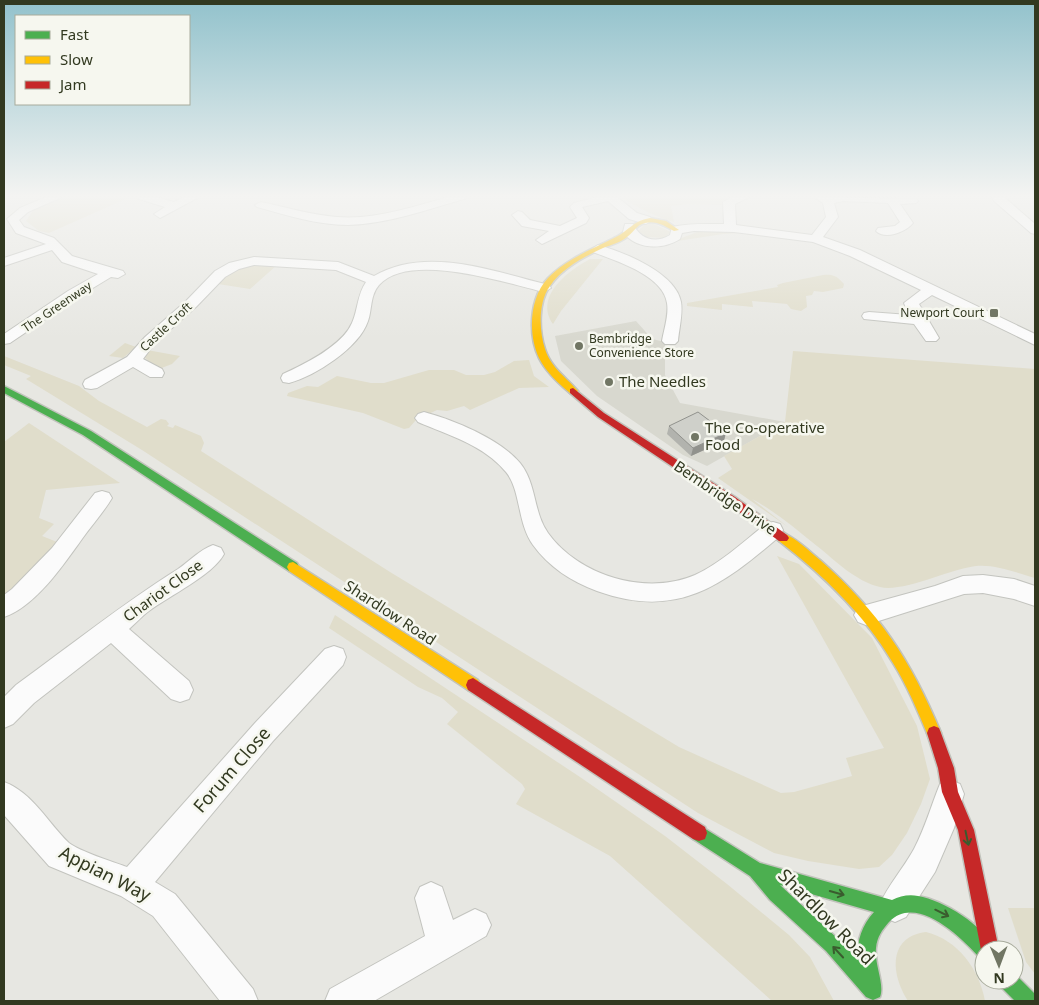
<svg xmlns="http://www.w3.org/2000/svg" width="1039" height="1005" font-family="'Noto Sans',sans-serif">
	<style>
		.built { fill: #d8d8cf }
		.green { fill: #e0ddcb }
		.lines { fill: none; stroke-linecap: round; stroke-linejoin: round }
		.street-casing { stroke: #c3c4bf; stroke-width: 2 }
		.fast-casing { stroke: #c2c3bc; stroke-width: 3 }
		.slow-casing { stroke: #c2c3bc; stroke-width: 3 }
		.jam-casing { stroke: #c2c3bc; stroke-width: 3 }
		.street { fill: #fbfbfb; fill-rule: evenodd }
		.fast { fill: #4caf50; fill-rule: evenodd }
		.slow { fill: #ffc107; fill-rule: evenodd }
		.jam { fill: #c62828; fill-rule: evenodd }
		.wall { fill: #b2b3ae }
		.shaded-wall { fill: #91928d }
		.building { fill: #cfd0ca; stroke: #91928d }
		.oneway { stroke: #3a5c2e }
		.poi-dot { fill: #717664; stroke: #f6f7ef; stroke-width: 2 }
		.labels { text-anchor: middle; stroke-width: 5; stroke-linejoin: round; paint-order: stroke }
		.far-street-label { font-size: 12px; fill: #323920; stroke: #f6f7ef }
		.far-poi-label { font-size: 12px; fill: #323920; stroke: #f6f7ef; text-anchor: end }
		.poi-label { font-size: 15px; fill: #323920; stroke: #f6f7ef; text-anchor: start }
		.street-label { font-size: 15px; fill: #323920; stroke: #f6f7ef }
		.near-street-label { font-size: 18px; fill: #323920; stroke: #f6f7ef }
	</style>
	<rect width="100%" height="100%" fill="#e7e7e2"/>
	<polygon class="built" points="636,321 652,339 665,342 665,375 680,403 785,422 707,466 683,455 597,396 561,361 555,336"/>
	<g class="green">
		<polygon points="65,197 130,197 49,233 39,231 26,221 34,209"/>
		<path d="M622,197H735L724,201L725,205L688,204L671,206L674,222C654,216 639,209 622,197Z"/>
		<polygon points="645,224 654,224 671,232 664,238 647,237 638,231"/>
		<polygon points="700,231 760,232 723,234 671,242"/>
		<path d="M590,259H603L561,311L553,324C534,296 568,271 590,259Z"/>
		<path d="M251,265H277L250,289L218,284C228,273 237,269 251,265Z"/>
		<path d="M823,275C833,274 837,276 844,284L843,288L823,292L814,291L812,295L806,296L807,307L801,311L791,309L787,304L752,301L753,307L722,304V310L687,306V303L778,287L777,285L783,283Z"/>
		<polygon points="125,343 136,347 123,358 109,356"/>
		<polygon points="147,350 180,356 172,364 159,369 145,358"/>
		<path d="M793,351L1035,369V578C1017,573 995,564 976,566C950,569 902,593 880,587C855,581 836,561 817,546C797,530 775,511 752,499L788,527L718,478L732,469L724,456L785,422Z"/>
		<polygon points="4,356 79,386 99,401 147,427 161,419 166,420 169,424 167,426 173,428 175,425 201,436 204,443 201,451 390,572 679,747 781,793 794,792 852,776 846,758 884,748 777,556 799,564 872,638 917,726 930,779 921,804 907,833 892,855 879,867 859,869 808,861 774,853 698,813 142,450 26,379 31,376 4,365"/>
		<polygon points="529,360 534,376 549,387 519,388 470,410 464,406 447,411 437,410 416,420 409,428 404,429 363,413 287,396 288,393 307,386 318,387 337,376 371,383 384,383 429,370 454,370 466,375 484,375 495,372 514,361"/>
		<polygon points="29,423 120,483 46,490 39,518 54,524 42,536 57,542 54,549 17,591 4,600 4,442"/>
		<polygon points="335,615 580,777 665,836 727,884 789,935 810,957 834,1001 772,1001 610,856 516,804 525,789 522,784 447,724 458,712 442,698 418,687 329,628"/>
		<polygon points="1008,908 1035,908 1035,974 1026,962"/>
		<path d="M926,932C958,940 979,969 985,1001H908C891,975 887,937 926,932Z"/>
	</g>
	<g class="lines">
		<defs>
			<g id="street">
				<polygon points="46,197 62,197 28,212 19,220 24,227 54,238 72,256 123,271 125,274 118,278 111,277 78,297 10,343 4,344 4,334 68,291 98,274 62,262 52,250 4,266 4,258 46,244 16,233 7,219 20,208"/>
				<polygon points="137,197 156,197 174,202 184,197 199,197 160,218 154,214 165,207 139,199"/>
				<path d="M448,197H466L464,199C426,210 387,224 348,225C317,225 286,215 257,207L255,205L261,202C286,207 311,215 337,217C375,220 412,207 448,197Z"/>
				<polygon points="597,197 617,197 637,213 650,217 652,220 646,224 629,219 608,201 582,207 589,218 586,223 542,244 536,240 549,231 522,226 512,215 518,211 522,212 530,220 560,226 577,218 570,207 574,203"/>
				<path d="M732,197H749L735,204L736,225L812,235L826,217L823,203L814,197L916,199L918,201L916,203L900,204L913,223C906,232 885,240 876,231L878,228L895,226L900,222L888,203L843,201L834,203L838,217L823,237L860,250L1035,334V345L932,295L919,304L939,338L936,341H926L914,324L864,319L862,316L864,313L869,312L909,315L904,303L921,290L850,256L813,242L734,232L694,231L682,233L680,239C663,250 636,250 623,232L625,224H633C640,239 655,244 670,235L672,227C689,223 706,224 724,224L723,202Z"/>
				<polygon points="992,197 1004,197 1035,224 1035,234 1031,233 994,201"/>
				<path d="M598,245C624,252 676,273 681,302C683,314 679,329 678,341L675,344H665L662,341C664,329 669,315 667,303C663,275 616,261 593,252L592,249Z"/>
				<path d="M254,257L338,262L374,276C427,245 495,272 549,285L551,288L544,292C506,283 409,251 379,285C370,295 372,310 368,321C359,348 315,376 289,383L283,382L281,378L283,374C305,364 342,346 352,323C358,310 357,295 366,282L336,270L254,265L239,269L225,277L196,307L155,343L143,359L162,369L164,373L162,377H150L133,367L97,388L91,389L85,388L83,384L85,380L127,357L145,337L186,301L215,271L229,263Z"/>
				<path d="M424,412C454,420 500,439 520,463C537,484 533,512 548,533C579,576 646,596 695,575C721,563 743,542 766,524L773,522L780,524L783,530L780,536C722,586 677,620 597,591C572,582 549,567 533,545C517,523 521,490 506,472C484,445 448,435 418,422L415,418L418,414Z"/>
				<path d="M102,491L109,493L112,498C103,513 92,525 82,539C64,564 35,607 4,617V595L12,589L52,548L95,493Z"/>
				<path d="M213,545L221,548L224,554C213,575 169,596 149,611C142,616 136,623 129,629L189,681L193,690L189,699L180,702L171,699L111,643L34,703L13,724L4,728V697L16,685C70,646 122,604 178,569C190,561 199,550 213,545Z"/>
				<polygon points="983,575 1014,579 1035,586 1035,606 1014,599 983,593 964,594 866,625 858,622 854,615 858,608 866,605 935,586 963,576"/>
				<path d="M334,646L343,649L346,657L343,665L273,741L155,882L175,894L253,989L258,1001H220L153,916L121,896L49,866L4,815V782C32,792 48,823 69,843C79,851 113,862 127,867L255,723L325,649Z"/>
				<path d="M950,780L960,784L964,794L954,828L935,872L906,917L895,922L884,917L879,906C888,885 903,869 914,849C925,828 931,806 940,784Z"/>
				<polygon points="431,882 442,887 453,920 475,909 486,914 491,925 486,936 374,1001 325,1001 330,989 425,936 415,898 420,887"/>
			</g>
			<g id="fast">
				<polygon points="4,386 91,431 297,563 299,567 297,571 293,572 289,571 83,435 4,393"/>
				<path d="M699,825L760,863L892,900C900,896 909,894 918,896C943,900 985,926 995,950H984V958L979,957C961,937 916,893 889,922C882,930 877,937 876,948C874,964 885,984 880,997L873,1000L866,997L826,951L770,900L750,876L693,839L691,833L693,827ZM780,885L874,912C862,925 857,941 857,958L838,939Z"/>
				<polygon points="1014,973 1035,994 1035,1001 1015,1001 1001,987 999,980 1014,980"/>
			</g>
			<g id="slow">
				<path d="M650,218L666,221L679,230L674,231C665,226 656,220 645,223C636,225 634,232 627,237C621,242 611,245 603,248C584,257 562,268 550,286C538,302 539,331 545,349C551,368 566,377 578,391L576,393H570C558,383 546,372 539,358C528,335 529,298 548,278C567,259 590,250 614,238C628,232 632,221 650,218Z"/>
				<path d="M783,533C796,538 809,551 820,560C879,612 911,660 941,733L939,738L934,740L929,738C918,712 908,687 893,663C864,614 823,575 779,541L777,538L779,535Z"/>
				<polygon points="293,562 478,680 480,685 478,690 473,692 468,690 289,571 287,567 289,563"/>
			</g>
			<g id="jam">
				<polygon points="573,388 604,413 735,497 787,535 789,538 787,541 779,541 727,503 598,417 570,393 570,389"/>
				<polygon points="473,678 705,827 707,833 705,839 699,841 693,839 468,690 466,685 468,680"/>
				<polygon points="934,726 939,728 941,733 954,768 958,792 974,830 999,950 984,950 984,957 981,950 958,830 942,792 938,768 927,733 929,728"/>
			</g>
		</defs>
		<use href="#street" class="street-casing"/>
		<use href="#fast" class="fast-casing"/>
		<use href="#slow" class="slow-casing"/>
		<use href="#jam" class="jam-casing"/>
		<use href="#street" class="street"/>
		<use href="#fast" class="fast"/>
		<use href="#slow" class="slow"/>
		<use href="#jam" class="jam"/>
	</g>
	<polygon class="wall" points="669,426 724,441 691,456 667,434"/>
	<polygon class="shaded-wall" points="726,433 724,441 691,456 693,448"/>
	<polygon class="building" points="698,412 726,433 693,448 669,426"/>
	<defs><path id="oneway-shaft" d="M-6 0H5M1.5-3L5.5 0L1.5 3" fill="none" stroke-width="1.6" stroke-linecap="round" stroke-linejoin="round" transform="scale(1.25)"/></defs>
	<g class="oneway">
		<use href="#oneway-shaft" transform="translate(967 838) rotate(78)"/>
		<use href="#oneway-shaft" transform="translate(837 893) rotate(16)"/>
		<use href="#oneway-shaft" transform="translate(942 913) rotate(26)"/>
		<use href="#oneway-shaft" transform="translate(838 952) rotate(-133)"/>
	</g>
	<linearGradient id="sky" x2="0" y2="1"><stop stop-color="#92c2cc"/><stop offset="0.58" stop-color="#f4f4f2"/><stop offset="1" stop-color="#f4f4f2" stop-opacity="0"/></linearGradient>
	<rect width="1039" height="338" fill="url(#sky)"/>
	<g class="poi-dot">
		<rect x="989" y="308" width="10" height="10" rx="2.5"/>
		<circle cx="579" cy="346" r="5"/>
		<circle cx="609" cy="382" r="5"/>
		<circle cx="695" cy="437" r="5"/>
	</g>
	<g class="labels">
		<g class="far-street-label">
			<text transform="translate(57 307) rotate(-34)" y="4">The Greenway</text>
			<text transform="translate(166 327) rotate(-43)" y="4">Castle Croft</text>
		</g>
		<g class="far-poi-label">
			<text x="984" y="317">Newport Court</text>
			<text x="589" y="343" text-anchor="start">Bembridge<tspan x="589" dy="14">Convenience Store</tspan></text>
		</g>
		<g class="poi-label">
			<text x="619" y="387">The Needles</text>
			<text x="705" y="433">The Co-operative<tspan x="705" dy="17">Food</tspan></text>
		</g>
		<g class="street-label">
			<text transform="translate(725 498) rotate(34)" y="5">Bembridge Drive</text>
			<text transform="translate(163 591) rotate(-36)" y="5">Chariot Close</text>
			<text transform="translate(390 613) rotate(33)" y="5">Shardlow Road</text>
		</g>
		<g class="near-street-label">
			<text transform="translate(232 770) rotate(-49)" y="6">Forum Close</text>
			<text transform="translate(105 874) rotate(27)" y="6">Appian Way</text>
			<text transform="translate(826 917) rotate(45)" y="6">Shardlow Road</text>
		</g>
	</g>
	<rect width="1039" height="1005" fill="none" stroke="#323920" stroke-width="10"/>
	<rect x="15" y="15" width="175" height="90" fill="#f6f7ef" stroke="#a8ab9c"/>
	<rect x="25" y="31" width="25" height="8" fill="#4caf50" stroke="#a8ab9c"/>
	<text x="60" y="40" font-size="15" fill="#323920">Fast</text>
	<rect x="25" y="56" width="25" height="8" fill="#ffc107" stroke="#a8ab9c"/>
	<text x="60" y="65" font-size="15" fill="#323920">Slow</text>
	<rect x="25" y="81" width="25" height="8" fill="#c62828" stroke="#a8ab9c"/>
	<text x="60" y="90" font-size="15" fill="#323920">Jam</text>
	<g transform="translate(999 965) rotate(179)"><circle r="24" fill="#f6f7ef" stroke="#a8ab9c"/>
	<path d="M0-4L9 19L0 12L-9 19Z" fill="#717664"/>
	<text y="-8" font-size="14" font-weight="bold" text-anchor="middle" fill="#323920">N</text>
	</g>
</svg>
